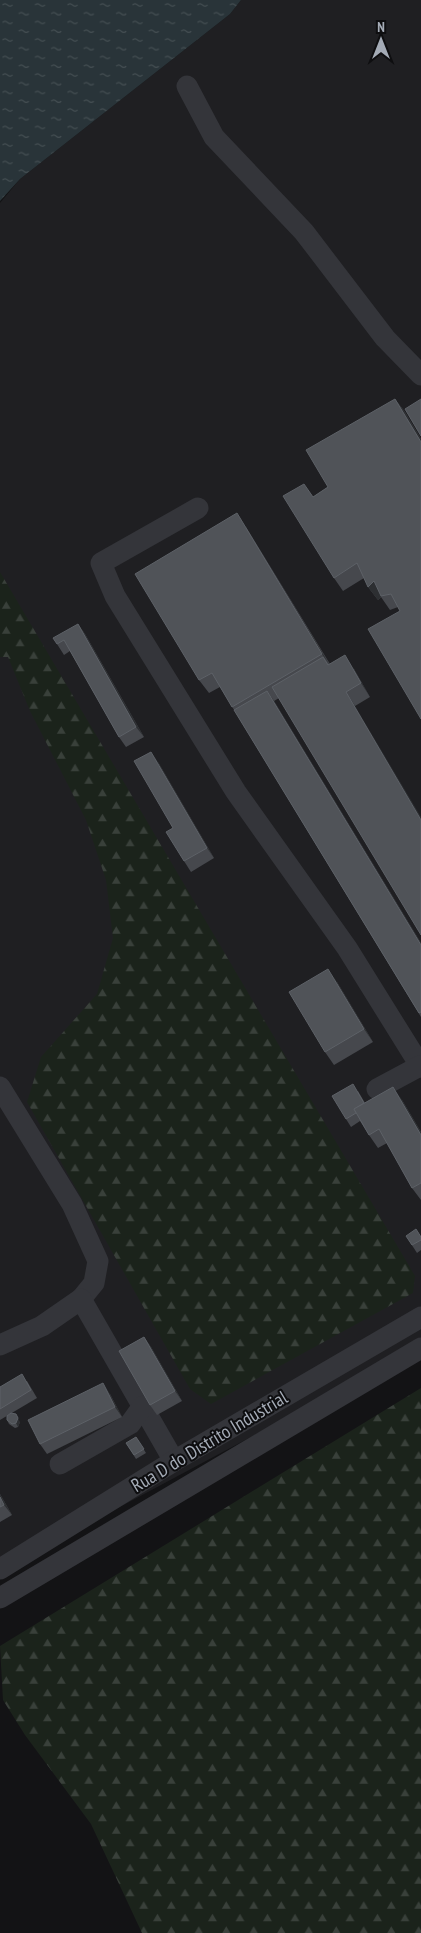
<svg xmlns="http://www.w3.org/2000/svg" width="421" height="1933" font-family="'PT Sans Narrow',sans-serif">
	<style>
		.built { fill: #1f1f22 }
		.forest { fill: url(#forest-firs) }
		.water { fill: url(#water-ripples) }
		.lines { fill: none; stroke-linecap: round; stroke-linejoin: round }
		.minor { stroke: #34353a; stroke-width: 21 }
		.wall { fill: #46484d }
		.shaded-wall { fill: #2d2f32 }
		.building { fill: #505358; stroke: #5d6167 }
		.labels { text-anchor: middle; stroke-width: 4; stroke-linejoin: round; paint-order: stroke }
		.street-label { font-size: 19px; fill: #a4abb6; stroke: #0e0e10 }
	</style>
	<defs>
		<pattern id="forest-firs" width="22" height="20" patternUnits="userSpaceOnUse" patternTransform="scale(1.25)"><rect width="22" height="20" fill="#1b231b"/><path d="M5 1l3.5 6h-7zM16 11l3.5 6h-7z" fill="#39403a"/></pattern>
		<pattern id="water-ripples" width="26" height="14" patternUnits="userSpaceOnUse" patternTransform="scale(1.25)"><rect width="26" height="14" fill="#293439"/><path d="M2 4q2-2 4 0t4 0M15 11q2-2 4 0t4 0" fill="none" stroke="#454f53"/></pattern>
	</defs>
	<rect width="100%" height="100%" fill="#131315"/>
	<polygon class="built" points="241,0 421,0 421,1346 0,1571 0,203 20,179 230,14"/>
	<g class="forest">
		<polygon points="0,572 415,1276 413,1293 211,1404 190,1389 27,1102 41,1057 97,994 113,938 106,880 86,820 30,711 8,657 0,657"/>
		<polygon points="421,1388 421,1933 142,1933 91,1824 25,1735 3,1700 0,1646"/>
	</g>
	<polygon class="water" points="0,0 241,0 230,14 20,179 0,201"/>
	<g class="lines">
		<g class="minor">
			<polyline points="187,86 214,137 304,232 385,338 421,375"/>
			<polyline points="198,508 101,563 115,596 236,792 347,948 421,1067"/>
			<polyline points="0,1087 72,1204 98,1261 94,1283 81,1299"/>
			<polyline points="377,1089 420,1066"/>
			<polyline points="0,1345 42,1326 81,1299 174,1461"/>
			<polyline points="60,1464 130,1424 143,1406"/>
			<polyline points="0,1569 174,1461 421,1317"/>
			<polyline points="0,1598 421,1348"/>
		</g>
	</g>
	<g class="wall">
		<polygon points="395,399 405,412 421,439 421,719 400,611 398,607 390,610 381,597 378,600 368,587 364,578 343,591 334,578 313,497 328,487"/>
		<polygon points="246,527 330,664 354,669 370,697 355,706 279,698 274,701 421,943 421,1017 220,687 209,693 199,680"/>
		<polygon points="78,624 85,634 144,737 126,747 119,737 70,651 64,655 57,644"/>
		<polygon points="158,762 214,858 191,872 184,861 173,828"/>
		<polygon points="337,982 373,1042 334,1065 325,1052"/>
		<polygon points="358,1091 365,1103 402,1100 421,1132 421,1200 412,1188 387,1143 378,1148 369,1135 360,1121 351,1127 346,1119"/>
		<polygon points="406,1236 421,1236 421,1250 417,1253"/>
		<polygon points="144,1337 151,1347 182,1401 157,1415 150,1405"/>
		<polygon points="27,1381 37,1398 0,1420 0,1387"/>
		<polygon points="110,1394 122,1417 47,1454 40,1444"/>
		<polygon points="7,1420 20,1422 18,1427 15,1428 9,1424"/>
		<polygon points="136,1437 146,1453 136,1459 126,1443"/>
		<polygon points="0,1494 12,1515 0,1522"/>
	</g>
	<g class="shaded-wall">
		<polygon points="395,399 405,412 421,439 421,442"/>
		<polygon points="237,513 246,527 331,667 322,654"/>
		<polygon points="374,581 383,594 378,600 368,587"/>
		<polygon points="78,624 85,634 144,737 136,727"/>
		<polygon points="345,655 354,669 370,697 361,683"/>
		<polygon points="267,691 276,704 421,943 421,945"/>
		<polygon points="346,692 355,706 421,817 421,820"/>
		<polygon points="151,752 158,762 214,858 207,848"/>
		<polygon points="328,969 337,982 373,1042 364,1029"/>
		<polygon points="393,1087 402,1100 421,1132 421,1135"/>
		<polygon points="144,1337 151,1347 182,1401 175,1391"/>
		<polygon points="103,1383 110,1394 122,1417 115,1407"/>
		<polygon points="16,1414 20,1422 18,1427 16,1423"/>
		<polygon points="0,1494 12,1515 4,1505 0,1497"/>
	</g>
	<g class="building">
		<polygon points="395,399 421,442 421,719 368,629 400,611 391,594 381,596 374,581 368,587 357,563 334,578 283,496 304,484 313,497 328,487 306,450"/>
		<polygon points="421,399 421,436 405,409"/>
		<polygon points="237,513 322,654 232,707 212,673 199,680 135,574"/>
		<polygon points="78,624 136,727 119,737 64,640 57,644 53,638"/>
		<polygon points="345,655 361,683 346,692 421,820 421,935 272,687 323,657 328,665"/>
		<polygon points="267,691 421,945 421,1012 419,1013 234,710"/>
		<polygon points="151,752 207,848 184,861 166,832 173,828 134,761"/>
		<polygon points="328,969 364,1029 325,1052 289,992"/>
		<polygon points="353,1084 364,1103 354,1109 356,1113 346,1119 332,1096"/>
		<polygon points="393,1087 421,1135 421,1183 412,1188 379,1129 369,1135 354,1109"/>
		<polygon points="416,1229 421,1237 421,1240 412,1245 406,1236"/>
		<polygon points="144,1337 175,1391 150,1405 119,1351"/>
		<polygon points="22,1374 31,1390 0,1409 0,1387"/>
		<polygon points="103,1383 115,1407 40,1444 28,1420"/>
		<polygon points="11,1413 16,1414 18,1418 16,1423 12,1424 7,1420 7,1416"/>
		<polygon points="136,1437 144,1449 134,1455 126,1443"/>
		<polygon points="0,1497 4,1505 0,1507"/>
	</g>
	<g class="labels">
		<g class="street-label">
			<text transform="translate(209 1441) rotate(-31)" y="7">Rua D do Distrito Industrial</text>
		</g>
	</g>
	<g transform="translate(381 40)" stroke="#0e0e10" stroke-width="4" paint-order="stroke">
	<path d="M0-4L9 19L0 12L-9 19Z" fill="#a4abb6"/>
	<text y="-8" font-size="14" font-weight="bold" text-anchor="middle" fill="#a4abb6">N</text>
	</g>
</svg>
